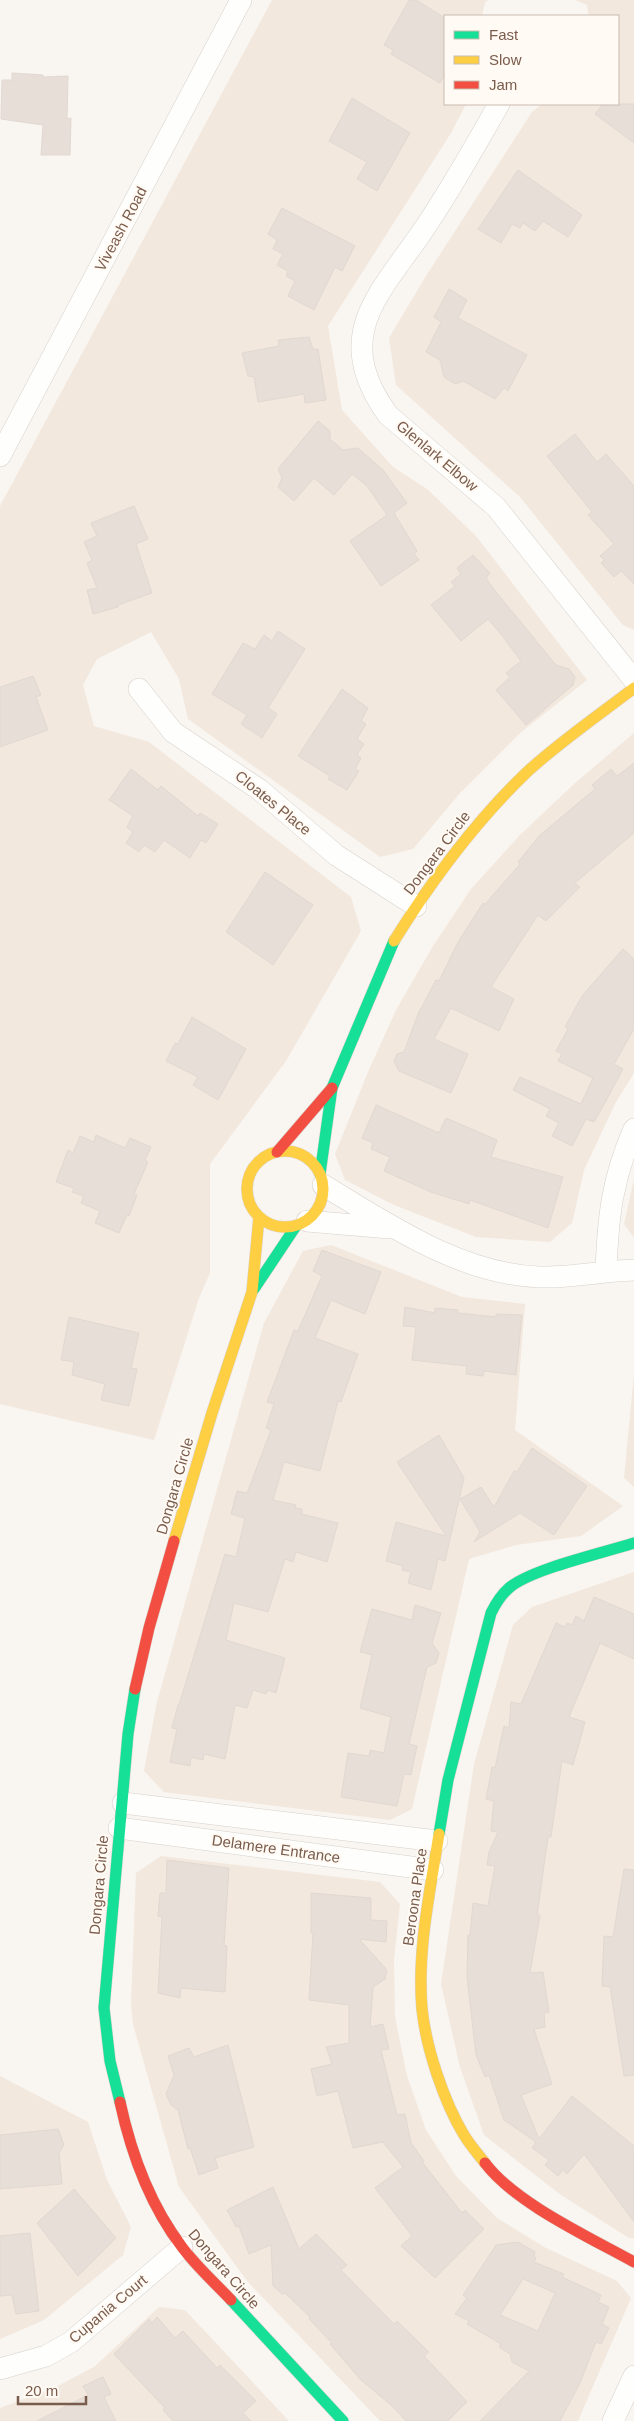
<svg xmlns="http://www.w3.org/2000/svg" width="634" height="2421" font-family="Helvetica,sans-serif">
	<style>
		.residential { fill: #f2e8de }
		.building { fill: #e6ded7; stroke: #e2d8d2; fill-rule: evenodd }
		.lines { fill: none; stroke-linecap: round; stroke-linejoin: round }
		.street-casing { stroke: #d7d1cb; stroke-width: 22 }
		.fast-casing { stroke: #d9d2cb; stroke-width: 12 }
		.slow-casing { stroke: #d9d2cb; stroke-width: 12 }
		.jam-casing { stroke: #d9d2cb; stroke-width: 12 }
		.street { stroke: #fefefd; stroke-width: 21 }
		.fast { stroke: #16e098; stroke-width: 11 }
		.slow { stroke: #ffcf43; stroke-width: 11 }
		.jam { stroke: #f24e42; stroke-width: 11 }
		.labels { text-anchor: middle; stroke-width: 4; stroke-linejoin: round; paint-order: stroke }
		.street-label { font-size: 15px; fill: #7a5c4d; stroke: #fffaf3 }
	</style>
	<rect width="100%" height="100%" fill="#f9f5f0"/>
	<g class="residential">
		<polygon points="272,0 489,0 485,2 482,16 445,16 445,104 466,104 451,133 328,326 342,410 393,467 427,489 476,536 587,680 520,733 461,792 413,849 380,857 188,719 179,679 151,632 97,659 83,685 94,726 149,742 351,897 361,931 286,1061 210,1164 210,1273 199,1298 154,1440 0,1404 0,506"/>
		<polygon points="575,0 634,0 634,630 623,625 520,497 396,385 389,338 426,276 532,112 542,104 618,104 618,16 589,16 587,5"/>
		<polygon points="634,733 634,1073 616,1102 584,1170 572,1223 550,1242 476,1237 394,1205 345,1180 335,1154 368,1072 396,1010 433,946 471,889 519,836 574,784"/>
		<polygon points="634,1179 634,1238 624,1224"/>
		<polygon points="331,1245 462,1297 525,1304 515,1430 623,1506 581,1536 516,1545 469,1559 412,1809 390,1820 164,1792 144,1771 157,1702 264,1323 303,1251"/>
		<polygon points="634,1374 634,1487 624,1478"/>
		<polygon points="634,1572 634,2238 629,2238 561,2195 484,2135 460,2067 441,1984 474,1764 513,1625 532,1607"/>
		<polygon points="161,1856 380,1882 400,1904 394,1960 395,2017 407,2076 426,2130 456,2176 497,2218 546,2248 617,2281 631,2298 578,2421 380,2421 247,2281 179,2187 133,2024 131,2005 136,1873"/>
		<polygon points="0,2076 88,2122 107,2180 131,2227 123,2255 44,2320 0,2339"/>
		<polygon points="159,2307 185,2310 289,2421 0,2421 0,2408 56,2387 94,2367"/>
	</g>
	<g class="building">
		<polygon points="409,0 416,0 445,18 445,73 440,83 391,54 393,50 384,45"/>
		<polygon points="12,73 43,75 43,77 68,76 67,119 71,118 70,155 41,155 43,125 1,119 2,80 12,80"/>
		<polygon points="352,98 410,133 377,191 357,179 367,162 329,141"/>
		<polygon points="603,104 634,104 634,143 595,114"/>
		<polygon points="518,170 582,215 568,237 543,221 535,231 523,223 520,228 512,224 501,243 478,229"/>
		<polygon points="282,208 355,246 342,271 335,267 314,310 288,296 295,281 286,276 288,271 277,265 283,254 273,249 277,240 268,234"/>
		<polygon points="449,289 467,300 458,318 527,355 508,391 504,388 495,399 463,381 455,384 444,377 440,360 426,352 441,322 434,317"/>
		<polygon points="309,337 313,349 318,349 326,400 305,403 304,394 258,402 254,377 248,376 242,353 279,346 278,340"/>
		<polygon points="318,421 330,431 330,439 343,450 358,448 383,470 407,503 394,513 417,551 414,554 419,560 381,586 350,541 387,515 367,486 352,474 334,495 314,478 294,501 278,487 282,478 278,469"/>
		<polygon points="575,434 597,462 606,454 634,486 634,584 621,571 614,577 601,563 605,560 600,556 614,544 588,515 592,512 547,456"/>
		<polygon points="134,506 148,539 136,544 152,593 118,605 118,607 93,614 87,590 97,588 87,563 92,560 84,542 97,536 91,523"/>
		<polygon points="473,555 490,573 486,578 492,587 556,665 569,669 575,677 573,685 526,725 496,690 510,677 506,673 521,661 500,633 488,619 461,641 431,605 455,586 451,582 461,574 457,568"/>
		<polygon points="278,631 305,649 268,708 277,714 262,738 241,724 247,715 212,694 243,643 255,649 264,635 272,641"/>
		<polygon points="33,676 41,695 36,697 48,730 0,747 0,687"/>
		<polygon points="342,689 368,708 361,721 366,724 357,739 364,744 357,755 361,758 355,769 359,771 347,790 328,779 330,776 298,756"/>
		<polygon points="634,763 634,833 575,883 580,887 546,921 538,915 491,987 514,999 499,1031 451,1008 434,1039 468,1054 451,1093 399,1071 394,1062 397,1054 404,1052 418,1014 436,980 439,981 458,942 483,903 485,904 520,864 518,862 539,836 595,789 592,785 611,769 617,776"/>
		<polygon points="131,769 158,790 161,786 198,816 200,813 218,824 206,843 201,840 190,858 164,840 155,852 144,845 139,852 126,843 133,832 127,827 133,816 109,800"/>
		<polygon points="265,872 313,905 273,965 226,932"/>
		<polygon points="623,949 634,959 634,1029 614,1064 623,1069 608,1097 594,1122 586,1119 572,1146 552,1136 559,1123 546,1116 550,1109 513,1090 520,1077 581,1104 593,1078 558,1061 562,1054 556,1051 568,1029 565,1027 582,996"/>
		<polygon points="192,1017 246,1049 218,1100 193,1085 198,1077 166,1061 175,1043 178,1044"/>
		<polygon points="376,1105 439,1133 446,1118 497,1140 491,1157 563,1177 548,1228 470,1200 469,1204 431,1192 384,1171 390,1157 371,1149 373,1143 362,1138"/>
		<polygon points="96,1135 125,1148 130,1138 151,1147 145,1160 148,1162 134,1194 137,1195 129,1216 127,1215 119,1233 95,1223 100,1211 81,1203 84,1196 72,1192 74,1188 56,1182 68,1150 73,1153 80,1136 94,1142"/>
		<polygon points="322,1250 381,1272 365,1314 331,1300 315,1338 358,1354 341,1402 338,1401 320,1471 284,1462 273,1500 296,1505 295,1508 302,1509 302,1514 338,1523 327,1562 296,1552 293,1562 285,1559 268,1612 234,1603 226,1640 285,1658 276,1693 268,1690 266,1694 253,1690 247,1708 235,1705 225,1759 204,1754 203,1760 191,1757 190,1766 170,1762 177,1729 172,1728 178,1705 179,1705 225,1554 236,1557 245,1518 231,1514 237,1491 247,1493 271,1430 266,1428 274,1404 267,1402 294,1330 298,1331 322,1276 313,1271"/>
		<polygon points="405,1307 435,1313 435,1308 458,1310 458,1313 496,1317 496,1314 522,1315 516,1375 484,1371 483,1376 466,1374 467,1366 412,1360 416,1327 403,1326"/>
		<polygon points="69,1317 139,1333 131,1368 137,1369 129,1406 101,1400 105,1384 72,1375 74,1362 61,1360"/>
		<polygon points="439,1435 464,1478 445,1561 438,1559 431,1590 408,1583 411,1572 402,1570 403,1566 386,1561 396,1522 446,1536 397,1462"/>
		<polygon points="532,1448 587,1486 554,1535 520,1513 474,1542 480,1532 460,1499 481,1487 494,1507 514,1471 517,1472"/>
		<polygon points="594,1597 634,1614 634,1659 600,1643 569,1717 585,1722 573,1765 562,1761 551,1837 548,1837 537,1915 540,1915 530,1973 543,1972 549,2012 544,2013 545,2027 534,2029 552,2084 521,2095 539,2139 572,2096 634,2146 634,2222 584,2154 567,2174 563,2170 558,2176 545,2165 549,2160 532,2148 536,2142 504,2120 489,2075 485,2077 476,2055 467,1977 468,1935 470,1935 473,1903 488,1906 495,1866 487,1865 489,1852 498,1832 491,1831 494,1801 486,1799 492,1767 495,1768 504,1726 509,1728 511,1702 521,1704 556,1623 565,1627 567,1623 572,1625 576,1616 584,1621"/>
		<polygon points="415,1605 441,1613 432,1643 439,1653 436,1663 427,1667 409,1744 417,1746 411,1775 404,1774 397,1806 341,1797 348,1753 369,1756 370,1750 384,1753 391,1717 360,1708 372,1655 360,1652 372,1609 412,1620"/>
		<polygon points="167,1860 229,1868 224,1945 227,1946 225,1992 181,1988 180,1998 158,1993 162,1917 158,1916 160,1893 166,1893"/>
		<polygon points="624,1869 634,1870 634,2075 624,2076 610,1987 602,1986 604,1936 613,1937"/>
		<polygon points="311,1893 371,1898 371,1920 387,1921 386,1942 359,1939 387,1970 385,1979 373,1987 370,2027 383,2024 389,2049 381,2050 397,2115 405,2114 411,2143 424,2161 422,2162 462,2213 465,2210 484,2229 435,2278 401,2246 412,2236 375,2188 403,2167 383,2142 353,2148 338,2091 317,2096 311,2069 332,2064 326,2047 349,2043 349,2005 309,2000 313,1933 311,1933"/>
		<polygon points="228,2045 254,2147 215,2158 218,2168 199,2175 190,2148 188,2149 178,2110 171,2105 166,2094 174,2075 168,2056 189,2048 194,2057"/>
		<polygon points="58,2129 64,2145 59,2153 62,2184 0,2189 0,2135"/>
		<polygon points="273,2187 299,2249 316,2234 347,2265 341,2270 394,2324 397,2321 429,2352 424,2356 467,2402 448,2421 406,2421 392,2406 360,2379 330,2344 332,2343 309,2319 310,2317 285,2293 282,2294 273,2286 271,2245 249,2254 239,2226 236,2227 227,2210"/>
		<polygon points="74,2189 116,2238 78,2276 37,2223"/>
		<polygon points="30,2233 39,2311 16,2314 12,2295 0,2296 0,2236"/>
		<path d="M518,2242L535,2252L534,2256L536,2258L534,2262L564,2274L562,2277L601,2295L598,2302L609,2307L602,2324L609,2328L601,2344L596,2342L580,2383L560,2421H480L529,2371L512,2362L510,2354L499,2347L501,2344L467,2324L469,2321L455,2314L467,2298L463,2295L496,2245ZM523,2279L555,2293L538,2331L500,2315Z"/>
		<polygon points="157,2317 175,2338 183,2331 217,2368 220,2365 256,2401 243,2413 251,2421 173,2421 163,2410 165,2408 114,2354 149,2319 152,2323"/>
		<polygon points="103,2377 111,2394 104,2397 116,2421 37,2421 88,2395 83,2386"/>
	</g>
	<g class="lines">
		<defs>
			<g id="street">
				<path d="M499,104C475,146 452,188 424,229C380,294 330,335 388,415L496,507L634,680"/>
				<polyline points="0,456 241,0"/>
				<polyline points="139,689 173,732 260,790 336,855 416,906"/>
				<path d="M323,1185C388,1224 460,1274 539,1277C569,1278 603,1271 634,1270"/>
				<polyline points="307,1221 390,1228"/>
				<path d="M606,1271C608,1217 612,1179 634,1129"/>
				<polyline points="123,1803 437,1841"/>
				<polyline points="119,1828 433,1870"/>
				<polyline points="0,2369 46,2356 71,2342 182,2247"/>
				<polyline points="613,2421 634,2376"/>
			</g>
			<g id="fast">
				<polyline points="320,1174 332,1088 394,941"/>
				<polyline points="254,1289 296,1226"/>
				<path d="M439,1834L448,1780L491,1613C496,1603 501,1595 509,1588C531,1569 603,1553 634,1543"/>
				<polyline points="120,2102 110,2061 104,2008 128,1734 135,1689"/>
				<polyline points="231,2300 343,2421"/>
			</g>
			<g id="slow">
				<path d="M394,941C432,880 474,823 526,773C558,743 599,715 634,688"/>
				<circle cx="285" cy="1189" r="38"/>
				<polyline points="174,1541 212,1413 252,1292 259,1217"/>
				<path d="M439,1834C430,1892 417,1950 422,2009C426,2048 444,2102 464,2135C470,2145 478,2154 485,2163"/>
			</g>
			<g id="jam">
				<polyline points="277,1152 332,1088"/>
				<polyline points="135,1689 149,1628 174,1541"/>
				<path d="M120,2102C131,2153 150,2205 182,2247C196,2266 215,2283 231,2300"/>
				<path d="M485,2163C515,2203 589,2237 634,2262"/>
			</g>
		</defs>
		<use href="#street" class="street-casing"/>
		<use href="#fast" class="fast-casing"/>
		<use href="#slow" class="slow-casing"/>
		<use href="#jam" class="jam-casing"/>
		<use href="#street" class="street"/>
		<use href="#fast" class="fast"/>
		<use href="#slow" class="slow"/>
		<use href="#jam" class="jam"/>
	</g>
	<g class="labels">
		<g class="street-label">
			<text transform="translate(121 229) rotate(-62)" y="5">Viveash Road</text>
			<text transform="translate(437 456) rotate(40)" y="5">Glenlark Elbow</text>
			<text transform="translate(273 803) rotate(39)" y="5">Cloates Place</text>
			<text transform="translate(437 853) rotate(-53)" y="5">Dongara Circle</text>
			<text transform="translate(175 1486) rotate(-74)" y="5">Dongara Circle</text>
			<text transform="translate(276 1849) rotate(8)" y="5">Delamere Entrance</text>
			<text transform="translate(99 1885) rotate(-85)" y="5">Dongara Circle</text>
			<text transform="translate(415 1897) rotate(-82)" y="5">Beroona Place</text>
			<text transform="translate(224 2269) rotate(49)" y="5">Dongara Circle</text>
			<text transform="translate(108 2309) rotate(-40)" y="5">Cupania Court</text>
		</g>
	</g>
	<rect x="444" y="15" width="175" height="90" fill="#fffaf3" stroke="#cabbb1"/>
	<rect x="454" y="31" width="25" height="8" fill="#16e098" stroke="#cabbb1"/>
	<text x="489" y="40" font-size="15" fill="#7a5c4d">Fast</text>
	<rect x="454" y="56" width="25" height="8" fill="#ffcf43" stroke="#cabbb1"/>
	<text x="489" y="65" font-size="15" fill="#7a5c4d">Slow</text>
	<rect x="454" y="81" width="25" height="8" fill="#f24e42" stroke="#cabbb1"/>
	<text x="489" y="90" font-size="15" fill="#7a5c4d">Jam</text>
	<path d="M18 2396v8h68v-8" fill="none" stroke="#7a5c4d" stroke-width="2.5"/>
	<text x="25" y="2396" font-size="15" fill="#7a5c4d" stroke="#fffaf3" stroke-width="4" paint-order="stroke">20 m</text>
</svg>
